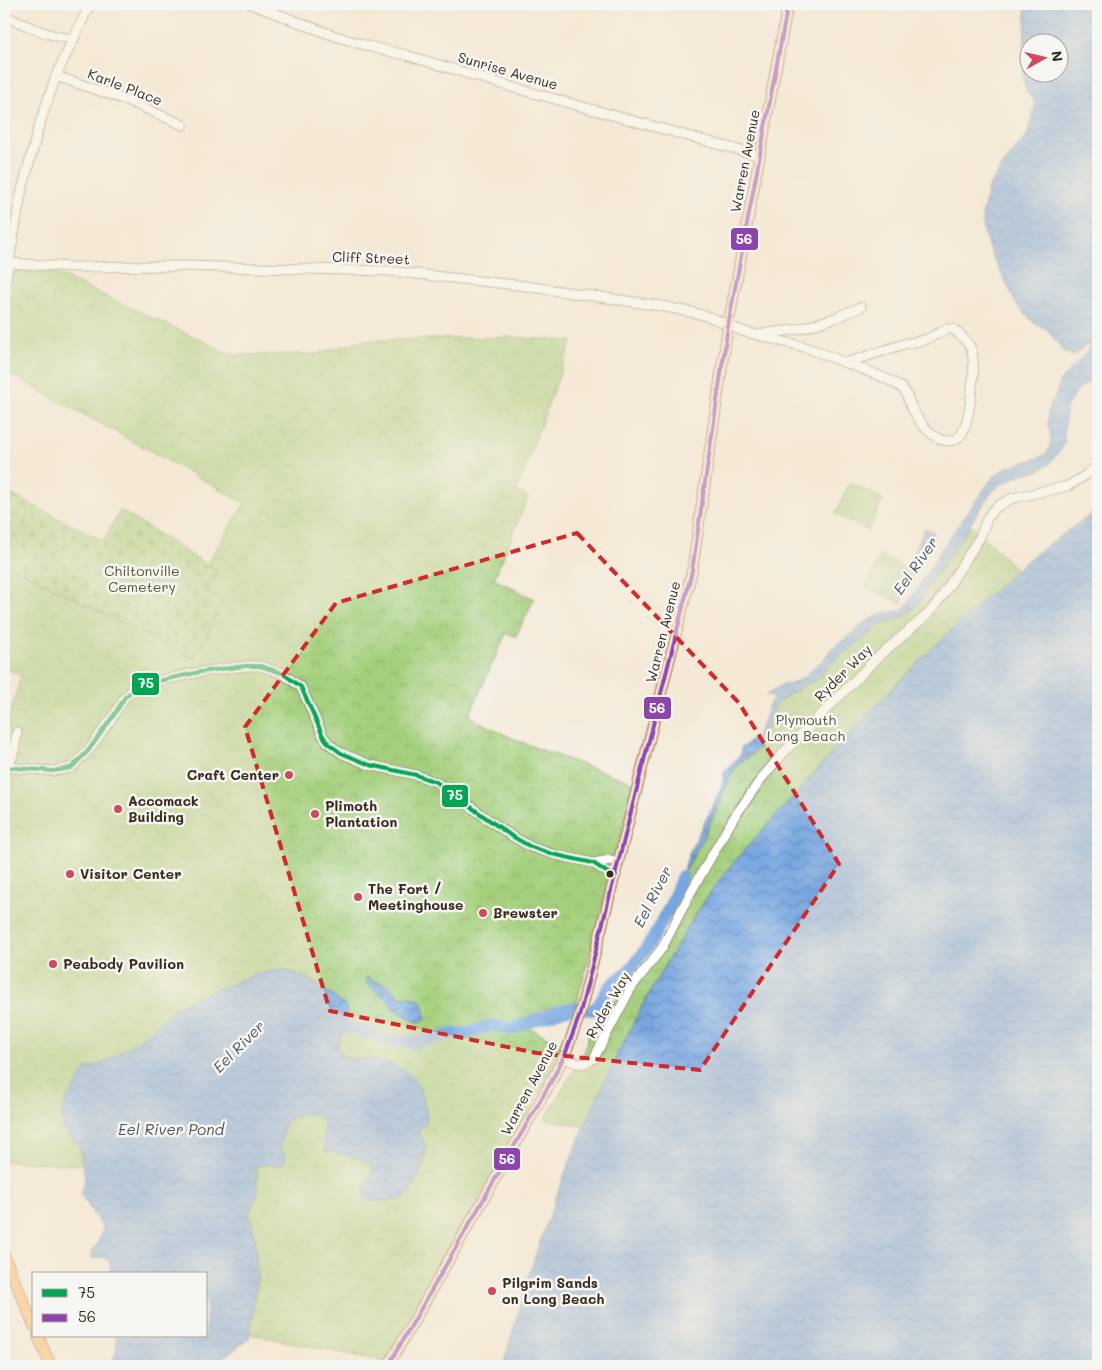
<svg xmlns="http://www.w3.org/2000/svg" width="1102" height="1370" font-family="Mali,sans-serif">
	<style>
		.grass { fill: #a4cf7b; stroke: #707c4c }
		.cemetery { fill: url(#cemetery-stones); stroke: #707c4c }
		.park { fill: url(#park-crowns); stroke: #707c4c }
		.water { fill: url(#water-waves); stroke: #58687f; fill-rule: evenodd }
		.lines { fill: none; stroke-linecap: round; stroke-linejoin: round }
		.river { stroke: #76a6e0; stroke-width: 12 }
		.minor-casing { stroke: #988a7a; stroke-width: 11 }
		.major-casing { stroke: #988a7a; stroke-width: 12 }
		.minor { stroke: #fff; stroke-width: 9 }
		.major { stroke: #febc70; stroke-width: 10 }
		.bus-1-casing { stroke: #f6f6f2; stroke-width: 8 }
		.bus-2-casing { stroke: #f6f6f2; stroke-width: 8 }
		.bus-1 { stroke: #00a651; stroke-width: 4 }
		.bus-2 { stroke: #8e44ad; stroke-width: 4 }
		.marked { fill: none; stroke: #d62828; stroke-width: 4; stroke-dasharray: 10 6; stroke-linejoin: round }
		.poi-dot { fill: #d1495b; stroke: #f6f6f2; stroke-width: 2 }
		.bus-dot { fill: #3b2a1e; stroke: #f6f6f2; stroke-width: 2 }
		.labels { text-anchor: middle; stroke-width: 5; stroke-linejoin: round; paint-order: stroke }
		.street-label { font-size: 14px; fill: #3b2a1e; stroke: #f6f6f2 }
		.park-label { font-size: 14px; fill: #555335; stroke: #f6f6f2 }
		.poi-label { font-size: 14px; font-weight: bold; fill: #3b2a1e; stroke: #f6f6f2; text-anchor: start }
		.water-label { font-size: 15px; font-style: italic; fill: #505562; stroke: #f6f6f2 }
		.line-badge { stroke: #f6f6f2; stroke-width: 2 }
		.badge-label { font-size: 14px; text-anchor: middle; font-weight: bold; fill: #fff }
	</style>
	<defs>
		<pattern id="cemetery-stones" width="16" height="16" patternUnits="userSpaceOnUse" patternTransform="scale(1.25)"><rect width="16" height="16" fill="#a4cf7b"/><path d="M2 7V4a2 2 0 0 1 4 0v3zM10 15v-3a2 2 0 0 1 4 0v3z" fill="#8eb26a"/></pattern>
		<pattern id="park-crowns" width="20" height="18" patternUnits="userSpaceOnUse" patternTransform="scale(1.25)"><rect width="20" height="18" fill="#a4cf7b"/><path d="M2 6a3 3 0 1 1 6 0M12 15a3 3 0 1 1 6 0" fill="none" stroke="#8eb26a"/></pattern>
		<pattern id="water-waves" width="16" height="10" patternUnits="userSpaceOnUse" patternTransform="scale(1.25)"><rect width="16" height="10" fill="#76a6e0"/><path d="M0 5q4-4 8 0t8 0" fill="none" stroke="#6287b5"/></pattern>
	</defs>
	<rect width="100%" height="100%" fill="#f6f6f2"/>
	<filter id="ink" filterUnits="userSpaceOnUse"><feTurbulence type="fractalNoise" baseFrequency=".02" numOctaves="2"/><feDisplacementMap in="SourceGraphic" scale="10" xChannelSelector="R" yChannelSelector="G"/><feConvolveMatrix kernelMatrix="1 2 1 2 8 2 1 2 1" color-interpolation-filters="sRGB"/></filter>
	<filter id="wash" filterUnits="userSpaceOnUse"><feTurbulence type="fractalNoise" baseFrequency=".0096" numOctaves="4" result="noise"/><feDisplacementMap in="SourceGraphic" scale="20" xChannelSelector="R" yChannelSelector="G"/><feGaussianBlur stdDeviation="1.12" result="paint"/><feColorMatrix in="noise" values="0 0 0 0 0 0 0 0 0 0 0 0 0 0 0 0 0 1.4 0 .05"/><feComposite in="paint" operator="in"/></filter>
	<g filter="url(#wash)">
		<rect width="100%" height="100%" fill="#f4e9d6"/>
		<polygon class="grass" points="850,482 883,499 868,530 835,514"/>
		<polygon class="cemetery" points="4,491 104,541 120,510 217,571 224,602 195,659 4,563"/>
		<g class="park">
			<path d="M16,271L53,272L233,355L316,354L360,341L378,340L512,337L572,341L516,491L528,497L494,579L534,599L516,636L506,633L469,716C520,746 579,763 635,783L577,1002L541,1010L523,1020L531,1029L563,1045L546,1081L386,1362L250,1334L257,1281L255,1238L249,1213L258,1192L256,1167L266,1164L279,1166L285,1155L280,1146L285,1122L300,1115L315,1113L324,1120L325,1150L362,1159L373,1169L364,1189L422,1170L426,1145L418,1131L421,1090C408,1071 396,1064 373,1060C360,1058 354,1060 342,1056L337,1046L347,1020L318,984L304,976L284,970L255,974L229,986L211,991L173,1009L147,1035L100,1065L87,1068L63,1130L80,1146L81,1165L4,1161V735L21,676L4,667V563L194,659L223,602L206,592L217,571L207,563L245,503L8,373L4,380V317Z"/>
			<polygon points="971,525 1017,570 897,683 813,774 730,868 703,903 662,970 633,1024 585,1127 545,1119 584,1053 589,1032 592,1031 593,1027 601,1025 609,1015 614,1002 626,982 645,964 665,935 671,923 677,894 684,875 717,809 732,773 738,764 754,753 764,738 777,702 807,684 818,679 838,657 873,632 882,623 904,617 919,603 927,588"/>
			<polygon points="880,556 915,572 901,603 866,587"/>
		</g>
		<g class="water">
			<path d="M1026,4H1098V374L1077,391L1066,408L1064,435L1065,442L1062,448L1049,464L1038,471L1022,474L1000,485L989,496L927,588L919,603L907,614L900,618L882,623L873,632L838,657L818,679L807,684L777,702L758,748L738,764L732,773L717,809L675,892L691,849L716,800L723,783L724,773L741,754V748C765,734 761,718 773,698L771,695L765,696L784,683L789,685L804,677L817,664L823,661L831,649L855,632L863,623L883,613L900,611L910,601L943,547L990,481L1005,468L1041,457L1047,453L1050,446L1051,437L1048,424V411L1050,404L1055,398L1060,381L1087,352L1089,343L1074,356L1064,352L1047,329L1035,324L1017,305L989,249L984,233L982,217L988,188L1009,157L1027,136L1035,105L1033,99L1027,93L1023,80ZM1030,42H1060V72H1030Z"/>
			<path d="M1098,509V1366H503C514,1328 524,1290 536,1253C577,1132 632,1013 702,905C728,865 763,830 795,795C854,727 915,663 981,602C996,589 1010,575 1025,562C1048,543 1074,528 1098,509Z"/>
			<polygon points="925,528 934,532 923,556 914,551"/>
			<polygon points="913,553 922,557 918,567 908,562"/>
			<path d="M284,970C312,979 323,988 346,1007L347,1020L337,1046L342,1056C354,1060 360,1058 372,1060C411,1065 425,1084 427,1122L418,1131L426,1145L422,1170L408,1194L396,1201H370L364,1197V1189L373,1168L362,1159L325,1150L323,1120L315,1113L300,1115L285,1122L280,1146L285,1155V1162L279,1166L266,1164L256,1167L258,1192L249,1213L255,1238L257,1281L249,1339L221,1359L217,1366H111L117,1349L116,1336H206V1274H111L110,1261L103,1257L92,1259V1251L98,1243L103,1229L81,1194L85,1179L80,1146L63,1130L61,1109L87,1068L100,1065L147,1035L173,1009L211,991L229,986L255,974Z"/>
			<path d="M368,977L372,980L387,985L400,997L418,998L423,1004L426,1018L423,1021L416,1022L404,1014L394,1009C386,992 371,993 365,979Z"/>
		</g>
		<g class="lines">
			<path class="river" d="M329,1027L358,1028L365,1033H374L384,1039L413,1043L453,1034L469,1033L491,1025L511,1029L563,1010L573,1008L593,1010C600,1005 603,995 609,988C615,981 623,976 629,970C654,943 669,910 682,876"/>
		</g>
	</g>
	<g filter="url(#ink)">
		<g class="lines">
			<defs>
				<g id="minor">
					<polyline points="251,4 332,35 371,47 406,55 515,88 760,156"/>
					<path d="M4,16C26,25 49,37 74,39"/>
					<polyline points="56,76 126,100 183,125"/>
					<polyline points="9,263 71,267 180,266 389,271 525,286 661,306 695,313 710,317 742,331 808,348 846,363"/>
					<polyline points="4,290 21,194 39,126 56,76 90,4"/>
					<path d="M947,329H953C958,333 969,343 971,349C977,364 970,421 961,435C958,439 953,441 948,441C932,440 918,421 912,408C909,402 907,392 902,388C890,378 861,369 846,363L904,344L925,340Z"/>
					<polyline points="761,334 799,329 835,318 861,307"/>
					<polyline points="4,767 53,771 71,768 88,751 114,715 125,697 139,685 200,672 245,666 260,666 282,673 301,687 323,736 329,744 341,753 370,765 416,775 436,782 510,835 531,847 552,854 593,863 608,873 616,875"/>
					<polyline points="8,767 13,755 17,732"/>
					<polyline points="593,863 611,860 619,862"/>
					<path d="M563,1057C575,1063 583,1068 594,1058L631,988L662,948L692,890L733,819L761,779L785,751L879,656L927,615L941,598L980,537L987,519L992,511L998,506L1013,498L1068,486L1086,475L1098,465"/>
				</g>
				<g id="major">
					<polyline points="4,1255 34,1326"/>
					<polyline points="38,1336 51,1366"/>
					<polyline points="388,1366 552,1080 566,1052 579,1017 692,571 728,326 788,4"/>
				</g>
			</defs>
			<use href="#minor" class="minor-casing"/>
			<use href="#major" class="major-casing"/>
			<use href="#minor" class="minor"/>
			<use href="#major" class="major"/>
			<defs>
				<polyline id="bus-1" points="4,767 53,771 71,768 88,751 114,715 125,697 139,685 200,672 245,666 260,666 282,673 301,687 323,736 329,744 341,753 370,765 416,775 436,782 510,835 531,847 552,854 593,863 608,873 616,875"/>
				<polyline id="bus-2" points="388,1366 552,1080 566,1052 579,1017 692,571 728,326 788,4"/>
			</defs>
			<use href="#bus-1" class="bus-1-casing"/>
			<use href="#bus-2" class="bus-2-casing"/>
			<use href="#bus-1" class="bus-1"/>
			<use href="#bus-2" class="bus-2"/>
		</g>
	</g>
	<path d="M0 0H1102V1370H0ZM577,533L739,703L839,864L700,1070L537,1053L330,1011L245,727L336,603Z" fill="#f4e9d6" fill-opacity=".55" fill-rule="evenodd"/>
	<path class="marked" d="M577,533L739,703L839,864L700,1070L537,1053L330,1011L245,727L336,603Z"/>
	<g class="poi-dot">
		<circle cx="289" cy="775" r="5"/>
		<circle cx="118" cy="809" r="5"/>
		<circle cx="315" cy="814" r="5"/>
		<circle cx="70" cy="874" r="5"/>
		<circle cx="358" cy="897" r="5"/>
		<circle cx="483" cy="913" r="5"/>
		<circle cx="53" cy="964" r="5"/>
		<circle cx="492" cy="1291" r="5"/>
	</g>
	<circle class="bus-dot" cx="610" cy="874" r="4.5"/>
	<g class="labels">
		<g class="street-label">
			<text transform="translate(508 71) rotate(16)" y="5">Sunrise Avenue</text>
			<text transform="translate(125 87) rotate(21)" y="5">Karle Place</text>
			<text transform="translate(745 161) rotate(-79)" y="5">Warren Avenue</text>
			<text transform="translate(371 258) rotate(2)" y="5">Cliff Street</text>
			<text transform="translate(663 632) rotate(-76)" y="5">Warren Avenue</text>
			<text transform="translate(843 673) rotate(-45)" y="5">Ryder Way</text>
			<text transform="translate(608 1005) rotate(-60)" y="5">Ryder Way</text>
			<text transform="translate(529 1088) rotate(-62)" y="5">Warren Avenue</text>
		</g>
		<g class="park-label">
			<text x="142" y="576">Chiltonville<tspan x="142" dy="16">Cemetery</tspan></text>
			<text x="806" y="725">Plymouth<tspan x="806" dy="16">Long Beach</tspan></text>
		</g>
		<g class="poi-label">
			<text x="279" y="780" text-anchor="end">Craft Center</text>
			<text x="128" y="806">Accomack<tspan x="128" dy="16">Building</tspan></text>
			<text x="325" y="811">Plimoth<tspan x="325" dy="16">Plantation</tspan></text>
			<text x="80" y="879">Visitor Center</text>
			<text x="368" y="894">The Fort /<tspan x="368" dy="16">Meetinghouse</tspan></text>
			<text x="493" y="918">Brewster</text>
			<text x="63" y="969">Peabody Pavilion</text>
			<text x="502" y="1288">Pilgrim Sands<tspan x="502" dy="16">on Long Beach</tspan></text>
		</g>
		<g class="water-label">
			<text transform="translate(916 566) rotate(-55)" y="5">Eel River</text>
			<text transform="translate(653 897) rotate(-63)" y="5">Eel River</text>
			<text transform="translate(239 1047) rotate(-45)" y="5">Eel River</text>
			<text x="171" y="1135">Eel River Pond</text>
		</g>
	</g>
	<g class="line-badge">
		<rect x="730" y="227" width="29" height="24" rx="5" fill="#8e44ad"/>
		<rect x="131" y="672" width="29" height="24" rx="5" fill="#00a651"/>
		<rect x="643" y="696" width="29" height="24" rx="5" fill="#8e44ad"/>
		<rect x="441" y="784" width="28" height="24" rx="5" fill="#00a651"/>
		<rect x="493" y="1147" width="28" height="24" rx="5" fill="#8e44ad"/>
	</g>
	<g class="badge-label">
		<text x="744" y="244">56</text>
		<text x="146" y="688">75</text>
		<text x="657" y="713">56</text>
		<text x="455" y="800">75</text>
		<text x="507" y="1164">56</text>
	</g>
	<rect width="1102" height="1370" fill="none" stroke="#f6f6f2" stroke-width="20"/>
	<rect x="32" y="1272" width="175" height="65" fill="#f6f6f2" stroke="#aba49d"/>
	<rect x="42" y="1289" width="25" height="8" fill="#00a651" stroke="#aba49d"/>
	<text x="78" y="1298" font-size="15" fill="#3b2a1e">75</text>
	<rect x="42" y="1314" width="25" height="8" fill="#8e44ad" stroke="#aba49d"/>
	<text x="78" y="1322" font-size="15" fill="#3b2a1e">56</text>
	<g transform="translate(1044 58) rotate(82)"><circle r="24" fill="#f6f6f2" stroke="#aba49d"/>
	<path d="M0-4L9 19L0 12L-9 19Z" fill="#d1495b"/>
	<text y="-8" font-size="14" font-weight="bold" text-anchor="middle" fill="#3b2a1e">N</text>
	</g>
</svg>
